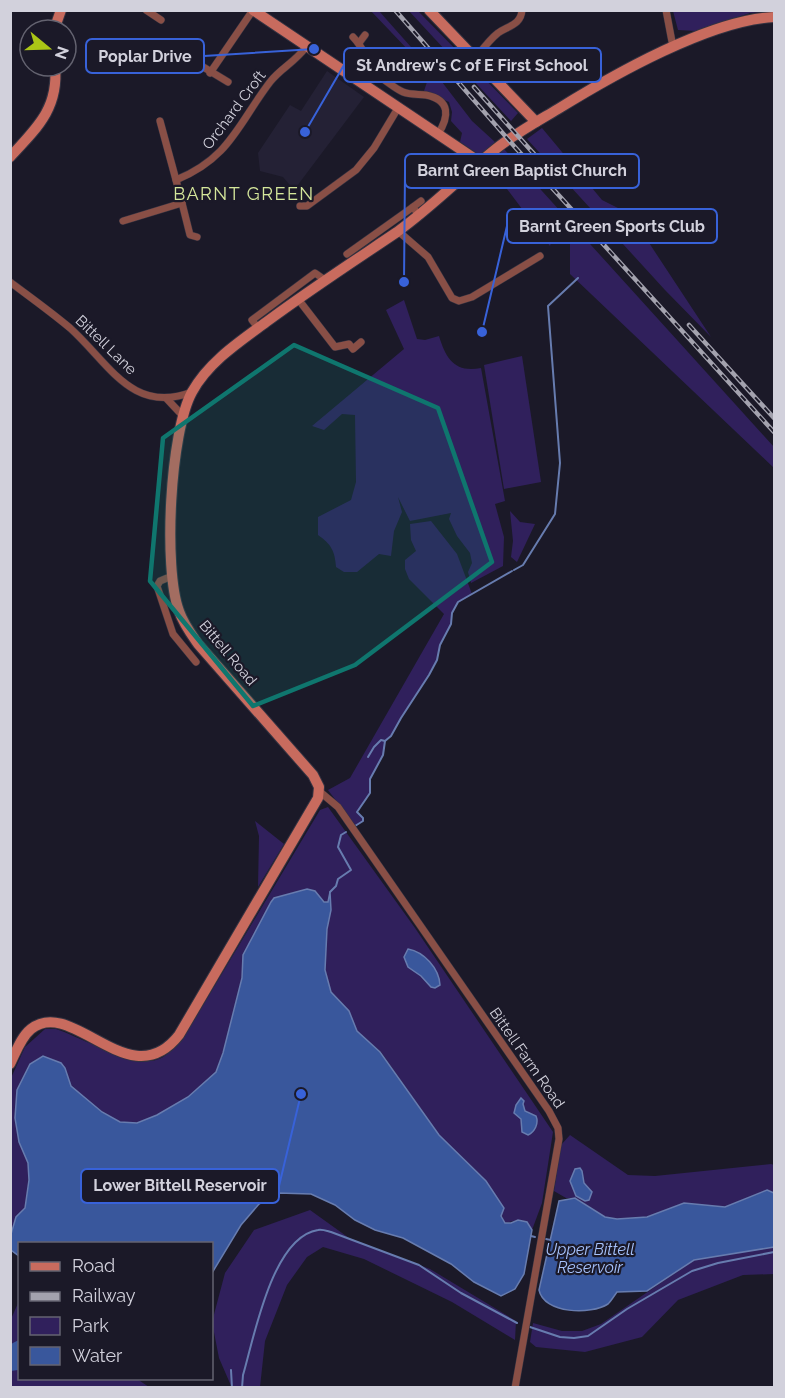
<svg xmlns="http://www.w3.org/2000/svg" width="785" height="1398" font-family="Raleway,sans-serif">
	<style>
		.built { fill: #242135 }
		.green { fill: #30205c }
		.water { fill: #39579c; stroke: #677caf; stroke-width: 1.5 }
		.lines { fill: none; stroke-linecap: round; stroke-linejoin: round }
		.stream { stroke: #677caf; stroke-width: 2 }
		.river { stroke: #39579c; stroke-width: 12 }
		.street-casing { stroke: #353341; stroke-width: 8 }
		.secondary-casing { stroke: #353341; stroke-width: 12 }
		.street { stroke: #894f46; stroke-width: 7 }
		.secondary { stroke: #c86b5e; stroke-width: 10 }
		.rail-casing { stroke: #a3a2ae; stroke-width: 4.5 }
		.rail { stroke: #1b1928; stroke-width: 2; stroke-dasharray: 7; stroke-linecap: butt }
		.marked { fill: #0f766e; fill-opacity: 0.2; stroke: #0f766e; stroke-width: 4.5; stroke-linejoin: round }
		.labels { text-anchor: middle; stroke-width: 4.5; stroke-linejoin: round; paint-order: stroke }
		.street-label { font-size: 15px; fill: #d2d1dc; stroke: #1b1928 }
		.water-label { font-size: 16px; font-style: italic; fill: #a6c2fc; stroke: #1b1928 }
		.quarter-label { font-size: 18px; letter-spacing: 1.5px; fill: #d5e79b; stroke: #1b1928 }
		.leader { fill: none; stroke: #3862d9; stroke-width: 2 }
		.callout-dot { fill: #3862d9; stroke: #1b1928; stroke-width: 2 }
		.callout { fill: #1b1928; stroke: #3862d9; stroke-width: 2 }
		.callout-label { font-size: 16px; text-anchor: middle; font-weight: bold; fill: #d2d1dc }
	</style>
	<rect width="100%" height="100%" fill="#1b1928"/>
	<polygon class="built" points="327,71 364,97 294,190 283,177 260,171 258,153 290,105 301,111"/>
	<g class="green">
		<polygon points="371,11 379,11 442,82 472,121 495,142 484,153 478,154 460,142 462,133 451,121 452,112 449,102 424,91 430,73"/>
		<polygon points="409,11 418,11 518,113 511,121"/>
		<polygon points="673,11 774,10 774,11 750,13 696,31 678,30"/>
		<polygon points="542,128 602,200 630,214 711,337 665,290 527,139"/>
		<polygon points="504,149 774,447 774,468 570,274 570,244 556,228 550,246 507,189 513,180 491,162"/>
		<path d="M404,300L417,339L425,340L439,336C446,359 455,373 481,368L505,501L495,504L504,537L503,566L471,583L468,572L472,563L470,553L457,536L449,519L451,513L410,521L398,497L402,512L394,531L391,556L379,554L357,572H344L336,567C335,551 331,544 318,535V517L351,500L356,482L355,415L342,414L324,430L312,426L404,349L386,310Z"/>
		<polygon points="522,356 541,482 504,489 484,365"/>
		<polygon points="510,511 520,522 535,524 517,562 511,557 513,541"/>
		<polygon points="431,521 457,554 472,594 458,603 452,613 451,624 440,644 437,660 429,675 401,718 391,736 385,741 383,755 370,779 370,793 357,812 363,818 363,821 355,826 328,790 350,778 444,614 409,579 405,569 405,560 416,551 411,540 410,524"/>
		<path d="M328,807L415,928L553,1132L542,1203L532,1230L527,1222L518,1220L505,1223L486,1181L439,1135L381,1052L357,1031L349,1011L331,992L325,970L327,929L331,905L318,897L315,891L274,898L243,955L242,978L223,1053L216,1072L188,1097L157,1115L137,1123L120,1122L102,1112L71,1086L68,1081L67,1072L19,1142L28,1163L29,1180L25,1208L16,1217L11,1234V1078L25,1047L45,1029H56C80,1037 137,1069 159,1059C168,1056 177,1044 184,1037L320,810Z"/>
		<polygon points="255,821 284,844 258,887 259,836"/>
		<polygon points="570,1135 628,1175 655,1176 771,1164 774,1165 774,1193 767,1190 725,1207 684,1203 647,1217 617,1219 605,1217 576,1198 566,1198 554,1191 561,1145"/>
		<polygon points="310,1210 349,1238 430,1269 516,1321 515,1340 452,1302 364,1259 323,1247 307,1257 287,1285 265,1341 260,1387 232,1388 219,1358 212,1322 225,1273 254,1230"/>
		<polygon points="774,1247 774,1274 743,1275 678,1300 642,1337 585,1352 536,1347 530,1342 533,1323 562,1331 582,1331 601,1324 694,1260"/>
		<polygon points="19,1301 20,1378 137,1379 149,1387 11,1387 11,1319"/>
	</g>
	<g class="water">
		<polygon points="307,889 315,891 324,902 328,902 330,892 331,910 327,929 325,970 331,992 349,1011 357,1031 380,1052 439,1135 486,1181 504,1208 501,1216 505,1223 511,1223 518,1220 527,1222 532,1230 524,1274 515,1289 501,1296 474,1282 451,1264 403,1238 375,1230 355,1220 335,1205 311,1194 278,1193 259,1204 241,1225 212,1273 212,1244 20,1244 19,1256 11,1250 11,1234 16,1217 25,1208 29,1180 28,1163 19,1142 15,1118 17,1090 30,1064 43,1056 61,1063 65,1068 71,1086 102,1112 120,1122 137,1123 157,1115 188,1097 216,1072 223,1053 242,978 243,955 271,902 274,898"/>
		<path d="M408,949C424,952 439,968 440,985L435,988L431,987L421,976L408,967L404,957Z"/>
		<path d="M521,1098L524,1101L523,1104L525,1111L536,1116C539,1123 535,1132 528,1135L522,1132L521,1119L514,1113L516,1105Z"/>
		<polygon points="580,1168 582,1171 584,1183 592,1192 589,1200 585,1201 576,1196 570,1181 575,1169"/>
		<path d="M767,1190L774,1193V1247L694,1260L647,1291L617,1292C614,1296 611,1301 608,1304C591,1315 544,1314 539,1290L559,1201L575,1198L605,1217L617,1219L647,1217L684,1203L725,1207Z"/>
	</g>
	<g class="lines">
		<g class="stream">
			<polyline points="622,229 630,220"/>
			<polyline points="514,570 523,565 555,514 560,463 548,306 578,278"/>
			<polyline points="368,757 374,747 381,740 385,741"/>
			<polyline points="355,826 363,821 363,818 357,812 370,793 370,779 383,755 385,741 391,736 401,718 429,675 437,660 440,645 451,624 452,613 458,602 512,571"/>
			<polyline points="330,892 336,886 338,879 351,870 338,847 341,835 346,832"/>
			<polyline points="531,1236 535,1237"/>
			<polyline points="546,1239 550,1240"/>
			<polyline points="530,1327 560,1337 574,1338 588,1336 627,1309 692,1271 718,1263 774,1252"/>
			<polyline points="231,1370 232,1388"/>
			<path d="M242,1388L243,1375C254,1338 272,1237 318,1230C322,1229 327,1231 331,1232L419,1265L461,1293L517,1323"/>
		</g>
		<polyline class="river" points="10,1365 17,1364 16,1348 20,1346"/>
		<defs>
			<g id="street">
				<polyline points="146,10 161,20"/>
				<polyline points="666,10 673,47"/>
				<path d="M353,37C365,49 370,68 383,79C389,83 396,89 403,92C410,95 419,94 426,95C451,100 449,117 438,134"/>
				<polyline points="359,43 365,35"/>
				<polyline points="190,59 228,82"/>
				<path d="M475,59C482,50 489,40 498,33C508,26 521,25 522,10"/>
				<polyline points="210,73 253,10"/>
				<polyline points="160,121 176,180"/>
				<polyline points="182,203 190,235 197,237"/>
				<polyline points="300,206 307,206 356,170 374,148 398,108"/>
				<polyline points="415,210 413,207 421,201"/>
				<path d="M123,221L182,203L176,180C230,158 238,124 270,82C281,68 294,63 306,47"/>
				<polyline points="398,231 428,257 452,298 459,301 472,297 540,256"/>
				<polyline points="347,254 413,207"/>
				<path d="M10,282C30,297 51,312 70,328C109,363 132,415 192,392"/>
				<polyline points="298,299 335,347 349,344 353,349 361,342"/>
				<polyline points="258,328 252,320 315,273 325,280"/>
				<polyline points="167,399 182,415"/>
				<polyline points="172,576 160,581 157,586 173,634 196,662"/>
				<polyline points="319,791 338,807 549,1111 558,1128 559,1139 515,1388"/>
			</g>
			<g id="secondary">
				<polyline points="253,10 481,163"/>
				<polyline points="429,10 536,122"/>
				<polyline points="54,30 61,10"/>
				<path d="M10,157C37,128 59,108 55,66"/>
				<path d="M10,1064C16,1052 21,1037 31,1029C73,996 130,1098 179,1035L318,798L319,787L313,775L198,644C191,634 183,623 179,611C163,568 170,432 192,392C209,361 242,340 269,320C311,289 354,261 397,232C432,207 463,175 497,148C516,133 538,121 558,109C613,75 710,20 774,17"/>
			</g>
		</defs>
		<use href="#street" class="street-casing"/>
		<use href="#secondary" class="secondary-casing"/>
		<use href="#street" class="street"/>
		<use href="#secondary" class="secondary"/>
		<defs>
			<g id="rail">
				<polyline points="395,10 514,146 774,432"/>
				<polyline points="474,87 552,174"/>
				<polyline points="689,325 774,418"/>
			</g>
		</defs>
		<use href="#rail" class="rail-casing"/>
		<use href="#rail" class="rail"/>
	</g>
	<path class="marked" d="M294,345L438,408L492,562L355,665L253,706L150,581L163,438Z"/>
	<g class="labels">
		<g class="street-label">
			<text transform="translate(234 110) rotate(-53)" y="5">Orchard Croft</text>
			<text transform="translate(106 345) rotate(44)" y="5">Bittell Lane</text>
			<text transform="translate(228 653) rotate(50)" y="5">Bittell Road</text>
			<text transform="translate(527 1058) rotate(55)" y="5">Bittell Farm Road</text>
		</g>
		<g class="water-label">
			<text x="590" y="1255">Upper Bittell<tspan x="590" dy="18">Reservoir</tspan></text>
		</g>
		<g class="quarter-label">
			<text x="244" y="200">BARNT GREEN</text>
		</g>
	</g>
	<path class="leader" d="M314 49L204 56M305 132L344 65M404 282L405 171M482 332L507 226M301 1094L279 1186"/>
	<g class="callout-dot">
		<circle cx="314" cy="49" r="6"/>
		<circle cx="305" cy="132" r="6"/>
		<circle cx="404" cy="282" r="6"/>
		<circle cx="482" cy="332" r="6"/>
		<circle cx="301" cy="1094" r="6"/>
	</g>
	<g class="callout">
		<rect x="86" y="39" width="118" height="34" rx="6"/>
		<rect x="344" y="48" width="257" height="34" rx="6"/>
		<rect x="405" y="154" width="234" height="34" rx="6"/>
		<rect x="507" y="209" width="210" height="34" rx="6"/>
		<rect x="81" y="1169" width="198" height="34" rx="6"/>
	</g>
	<g class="callout-label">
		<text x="145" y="62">Poplar Drive</text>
		<text x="472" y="71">St Andrew's C of E First School</text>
		<text x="522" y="176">Barnt Green Baptist Church</text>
		<text x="612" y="232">Barnt Green Sports Club</text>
		<text x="180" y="1191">Lower Bittell Reservoir</text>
	</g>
	<rect width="785" height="1398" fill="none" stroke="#d2d1dc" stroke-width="24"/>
	<rect x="18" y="1242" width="195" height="138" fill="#1b1928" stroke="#646370" stroke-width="1.5"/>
	<rect x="30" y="1262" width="30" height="9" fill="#c86b5e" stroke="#646370" stroke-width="1.5"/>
	<text x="72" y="1272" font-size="18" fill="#d2d1dc">Road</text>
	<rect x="30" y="1292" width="30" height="9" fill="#a3a2ae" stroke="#646370" stroke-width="1.5"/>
	<text x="72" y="1302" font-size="18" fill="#d2d1dc">Railway</text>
	<rect x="30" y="1317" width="30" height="18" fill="#30205c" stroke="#646370" stroke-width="1.5"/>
	<text x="72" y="1332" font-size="18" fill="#d2d1dc">Park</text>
	<rect x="30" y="1347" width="30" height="18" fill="#39579c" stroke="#646370" stroke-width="1.5"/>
	<text x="72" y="1362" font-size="18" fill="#d2d1dc">Water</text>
	<g transform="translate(48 48) rotate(109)"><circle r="28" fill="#1b1928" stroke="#646370" stroke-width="1.5"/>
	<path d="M0-4.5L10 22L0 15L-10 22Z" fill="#abc616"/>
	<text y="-9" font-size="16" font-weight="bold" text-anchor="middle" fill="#d2d1dc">N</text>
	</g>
</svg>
